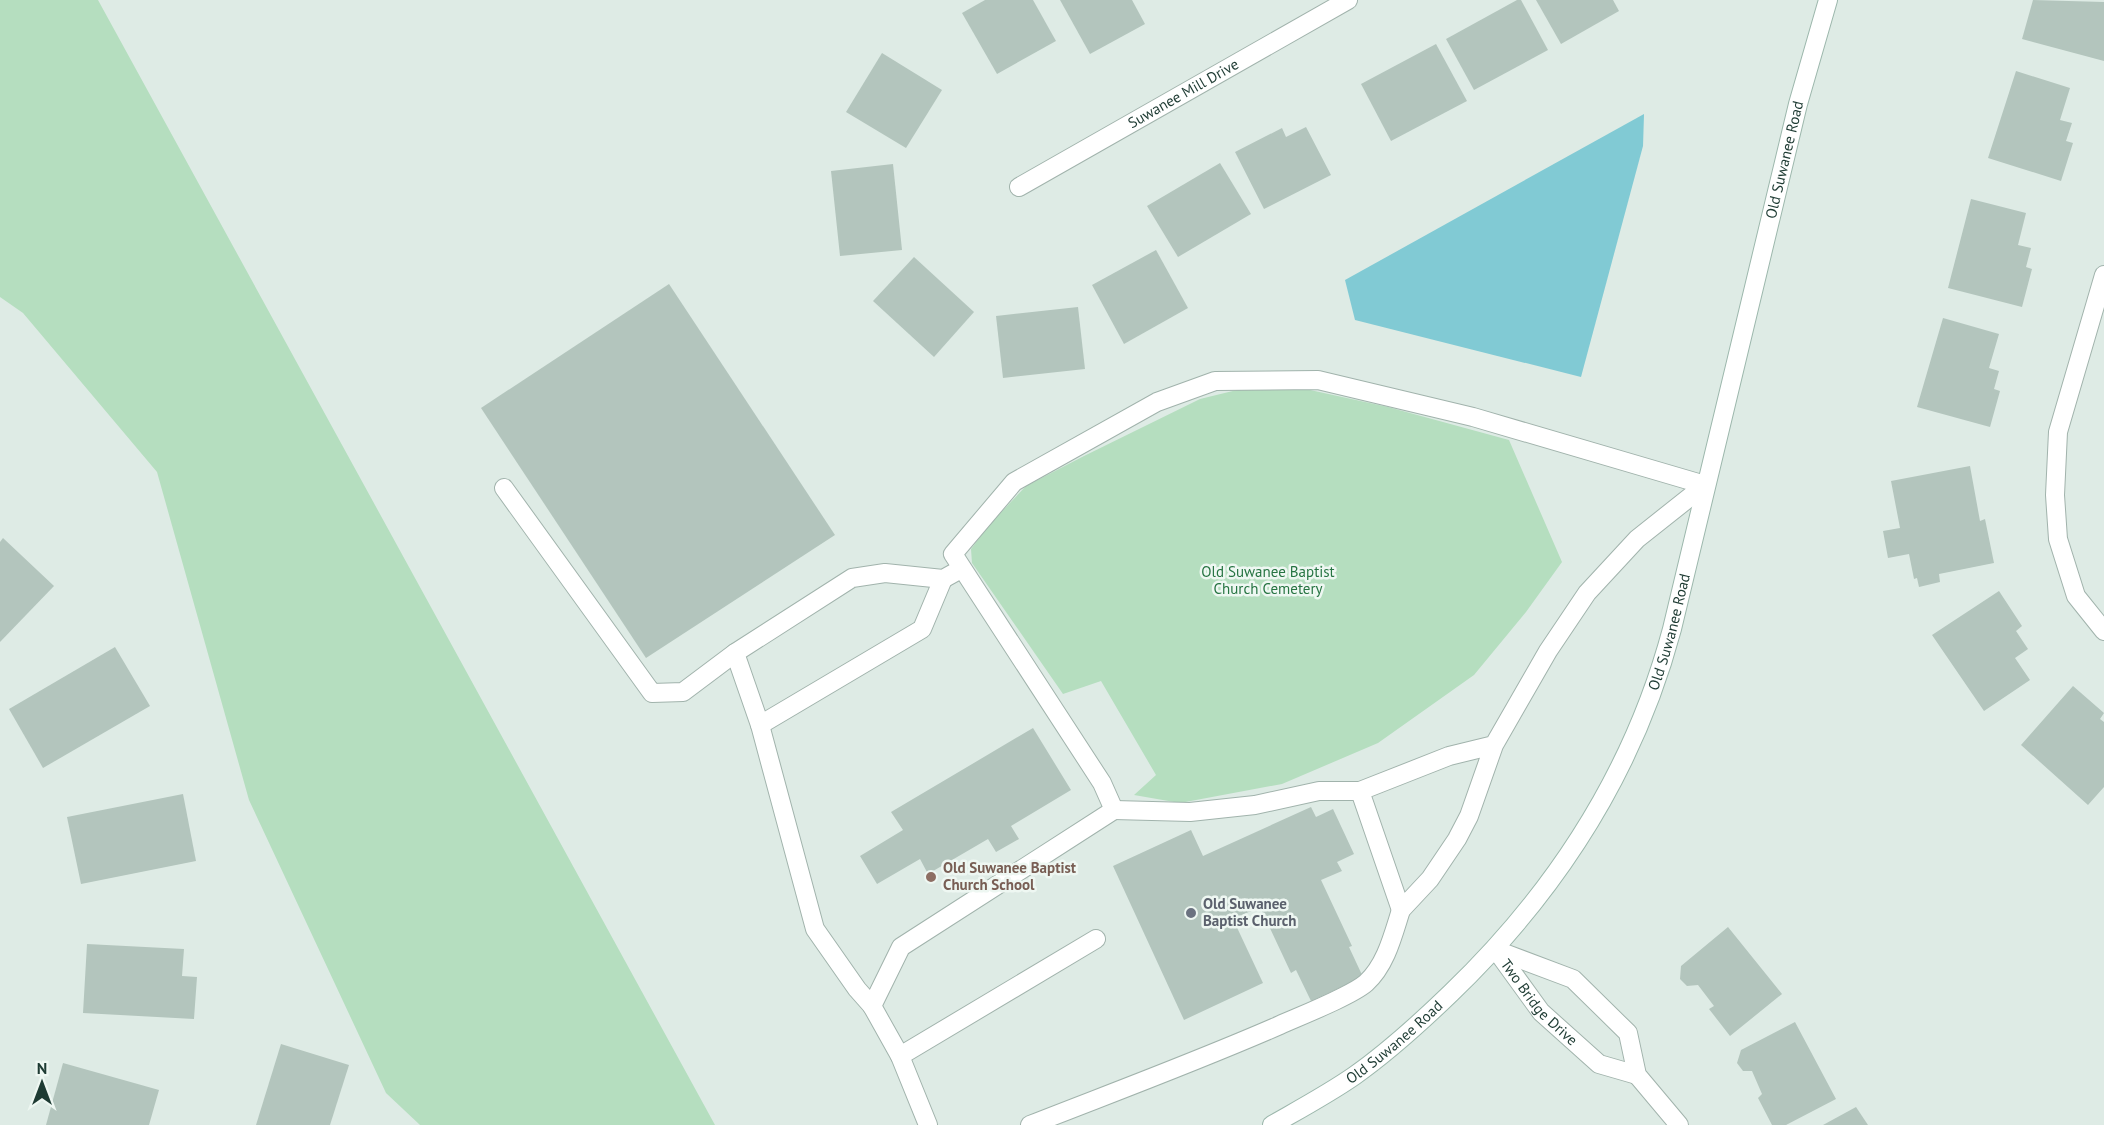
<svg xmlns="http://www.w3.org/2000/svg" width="2104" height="1125" font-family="'PT Sans',sans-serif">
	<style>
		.green { fill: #b5debf }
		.water { fill: #81cad4 }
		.building { fill: #b3c5bd }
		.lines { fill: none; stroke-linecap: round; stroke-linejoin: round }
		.lane-casing { stroke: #a1b3ac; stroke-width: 20 }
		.street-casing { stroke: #a1b3ac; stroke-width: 20 }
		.secondary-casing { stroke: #9cb7ac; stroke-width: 20 }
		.lane { stroke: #fff; stroke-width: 18 }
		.street { stroke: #fff; stroke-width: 18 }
		.secondary { stroke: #fff; stroke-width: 18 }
		.education-dot { fill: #8d6e63; stroke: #eef7f2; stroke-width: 2 }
		.worship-dot { fill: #6b7280; stroke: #eef7f2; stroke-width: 2 }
		.labels { text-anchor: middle; stroke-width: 5; stroke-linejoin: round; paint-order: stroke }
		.street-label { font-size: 15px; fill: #1e3b33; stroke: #eef7f2 }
		.park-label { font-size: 15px; fill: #267442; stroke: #eef7f2 }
		.education-label { font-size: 15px; font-weight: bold; fill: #785e54; stroke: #eef7f2; text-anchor: start }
		.worship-label { font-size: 15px; font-weight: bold; fill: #5b616d; stroke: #eef7f2; text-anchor: start }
	</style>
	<rect width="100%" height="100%" fill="#deebe5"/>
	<g class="green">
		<polygon points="0,0 98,0 715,1125 420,1125 386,1093 249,800 157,472 23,313 0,297"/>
		<polygon points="1301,388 1388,407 1509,440 1562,562 1526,612 1474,675 1378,743 1282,784 1180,803 1134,795 1156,775 1101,681 1063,694 972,563 971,549 989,525 1026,486 1084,456 1200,399 1241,389"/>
	</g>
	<polygon class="water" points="1644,114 1643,146 1581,377 1355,320 1345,280"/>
	<g class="building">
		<polygon points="985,0 1033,0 1056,41 997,74 962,13"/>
		<polygon points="1060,0 1132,0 1145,24 1090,54"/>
		<polygon points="1517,0 1521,0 1548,50 1474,90 1446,39"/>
		<polygon points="1536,0 1613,0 1619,11 1561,44"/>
		<polygon points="2033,0 2104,2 2104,61 2022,39"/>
		<polygon points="1436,44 1467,101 1391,141 1361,84"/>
		<polygon points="882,53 942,90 906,148 846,112"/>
		<polygon points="2016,71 2070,88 2060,120 2072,123 2066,141 2073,143 2061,181 1988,158"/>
		<polygon points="1306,127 1331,175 1264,209 1235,152 1282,128 1286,137"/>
		<polygon points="1220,163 1251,214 1178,257 1147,206"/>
		<polygon points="893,164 902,250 840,256 831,171"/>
		<polygon points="1971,199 2026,213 2018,245 2031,248 2026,267 2032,269 2022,307 1948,288"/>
		<polygon points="1156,250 1188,308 1124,344 1092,285"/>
		<polygon points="914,257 974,312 934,357 873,301"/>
		<polygon points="669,284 835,535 646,658 481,408"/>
		<polygon points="1078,307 1085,369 1003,378 996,316"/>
		<polygon points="1943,318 1999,334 1989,368 1999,371 1994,389 2000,391 1990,427 1917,407"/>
		<polygon points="1970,466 1980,521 1985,519 1994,563 1939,574 1940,582 1919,587 1917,578 1914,579 1909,554 1888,558 1883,531 1900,528 1891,481"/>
		<polygon points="3,538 54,586 0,642 0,542"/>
		<polygon points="1999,591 2022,626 2016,631 2028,649 2015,658 2030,680 1984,711 1932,635"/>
		<polygon points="115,647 150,706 43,768 9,709"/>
		<polygon points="2073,686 2104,713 2100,719 2104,722 2104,787 2088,805 2021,745"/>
		<polygon points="1033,728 1071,790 1011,826 1019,839 996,852 988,839 928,874 920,859 877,884 860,856 903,830 891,812"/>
		<polygon points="183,794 196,861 81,884 67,817"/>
		<polygon points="1311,807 1316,817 1333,809 1354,854 1337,862 1342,871 1321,880 1352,946 1349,947 1363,977 1311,1001 1296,970 1291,973 1260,907 1233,919 1263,983 1184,1020 1113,866 1191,830 1203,856"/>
		<polygon points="1728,927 1782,994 1730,1036 1709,1009 1714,1006 1698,985 1687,986 1680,979 1681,966"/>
		<polygon points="87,944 184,949 182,976 197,977 194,1019 83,1013"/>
		<polygon points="1795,1022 1836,1099 1786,1125 1772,1125 1758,1098 1762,1094 1752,1071 1743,1071 1737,1063 1741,1050"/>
		<polygon points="281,1044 349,1065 330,1125 256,1125"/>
		<polygon points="63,1063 159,1090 149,1125 46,1125"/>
		<polygon points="1856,1107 1868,1125 1823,1125"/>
	</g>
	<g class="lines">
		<defs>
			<g id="lane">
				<polyline points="504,488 652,693 683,692 735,653"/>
				<polyline points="760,725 922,629 943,579"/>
				<polyline points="1494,745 1449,756 1360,791 1401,910 1430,879 1457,839 1469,816 1494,745 1548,651 1587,593 1637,539 1705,485"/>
				<polyline points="1114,810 1190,812 1255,805 1319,791 1360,791"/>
				<polyline points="872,1006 857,989 815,929 760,725 735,653 852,578 885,573 943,579 961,569"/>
				<polyline points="900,1056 1096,939"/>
				<path d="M1030,1125C1114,1092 1198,1061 1280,1025C1300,1016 1351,996 1366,983C1386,965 1393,935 1401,910"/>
			</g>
			<g id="street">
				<path id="s1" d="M1019,187L1348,0"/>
				<polyline points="2104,275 2058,432 2055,495 2058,539 2076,596 2104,631"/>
				<polyline points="1496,950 1573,979 1628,1033 1637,1075 1679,1125"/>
				<path id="s2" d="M1496,950L1541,1012L1599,1064L1637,1075"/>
				<polyline points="928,1125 900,1056 872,1006 901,947 1114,810 1102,783 953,554 1014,482 1157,402 1215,381 1318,380 1473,417 1705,485"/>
			</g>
			<g id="secondary">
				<path id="s3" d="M1272,1125C1300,1109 1328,1094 1354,1076C1388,1052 1421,1022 1451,993C1556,892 1634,771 1672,629L1798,104L1828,0"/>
			</g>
		</defs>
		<use href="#lane" class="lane-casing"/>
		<use href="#street" class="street-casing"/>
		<use href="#secondary" class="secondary-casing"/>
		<use href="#lane" class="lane"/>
		<use href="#street" class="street"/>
		<use href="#secondary" class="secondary"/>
	</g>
	<circle class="education-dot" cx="931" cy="877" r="6"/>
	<circle class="worship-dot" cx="1191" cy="913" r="6"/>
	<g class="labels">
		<g class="street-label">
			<text dy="5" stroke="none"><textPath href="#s1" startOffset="189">Suwanee Mill Drive</textPath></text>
			<text dy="5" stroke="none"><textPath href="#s3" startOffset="1137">Old Suwanee Road</textPath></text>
			<text dy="5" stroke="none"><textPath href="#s3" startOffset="651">Old Suwanee Road</textPath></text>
			<text dy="5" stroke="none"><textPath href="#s2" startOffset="68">Two Bridge Drive</textPath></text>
			<text dy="5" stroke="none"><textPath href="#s3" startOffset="148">Old Suwanee Road</textPath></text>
		</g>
		<g class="park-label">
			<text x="1268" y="577">Old Suwanee Baptist<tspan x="1268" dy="17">Church Cemetery</tspan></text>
		</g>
		<g class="education-label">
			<text x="943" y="873">Old Suwanee Baptist<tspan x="943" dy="17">Church School</tspan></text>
		</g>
		<g class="worship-label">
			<text x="1203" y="909">Old Suwanee<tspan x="1203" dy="17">Baptist Church</tspan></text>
		</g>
	</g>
	<g transform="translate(42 1083)" stroke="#eef7f2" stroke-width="4.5" paint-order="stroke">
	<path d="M0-4.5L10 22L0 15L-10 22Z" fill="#1e3b33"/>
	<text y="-9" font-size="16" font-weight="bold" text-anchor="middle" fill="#1e3b33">N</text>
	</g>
</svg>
